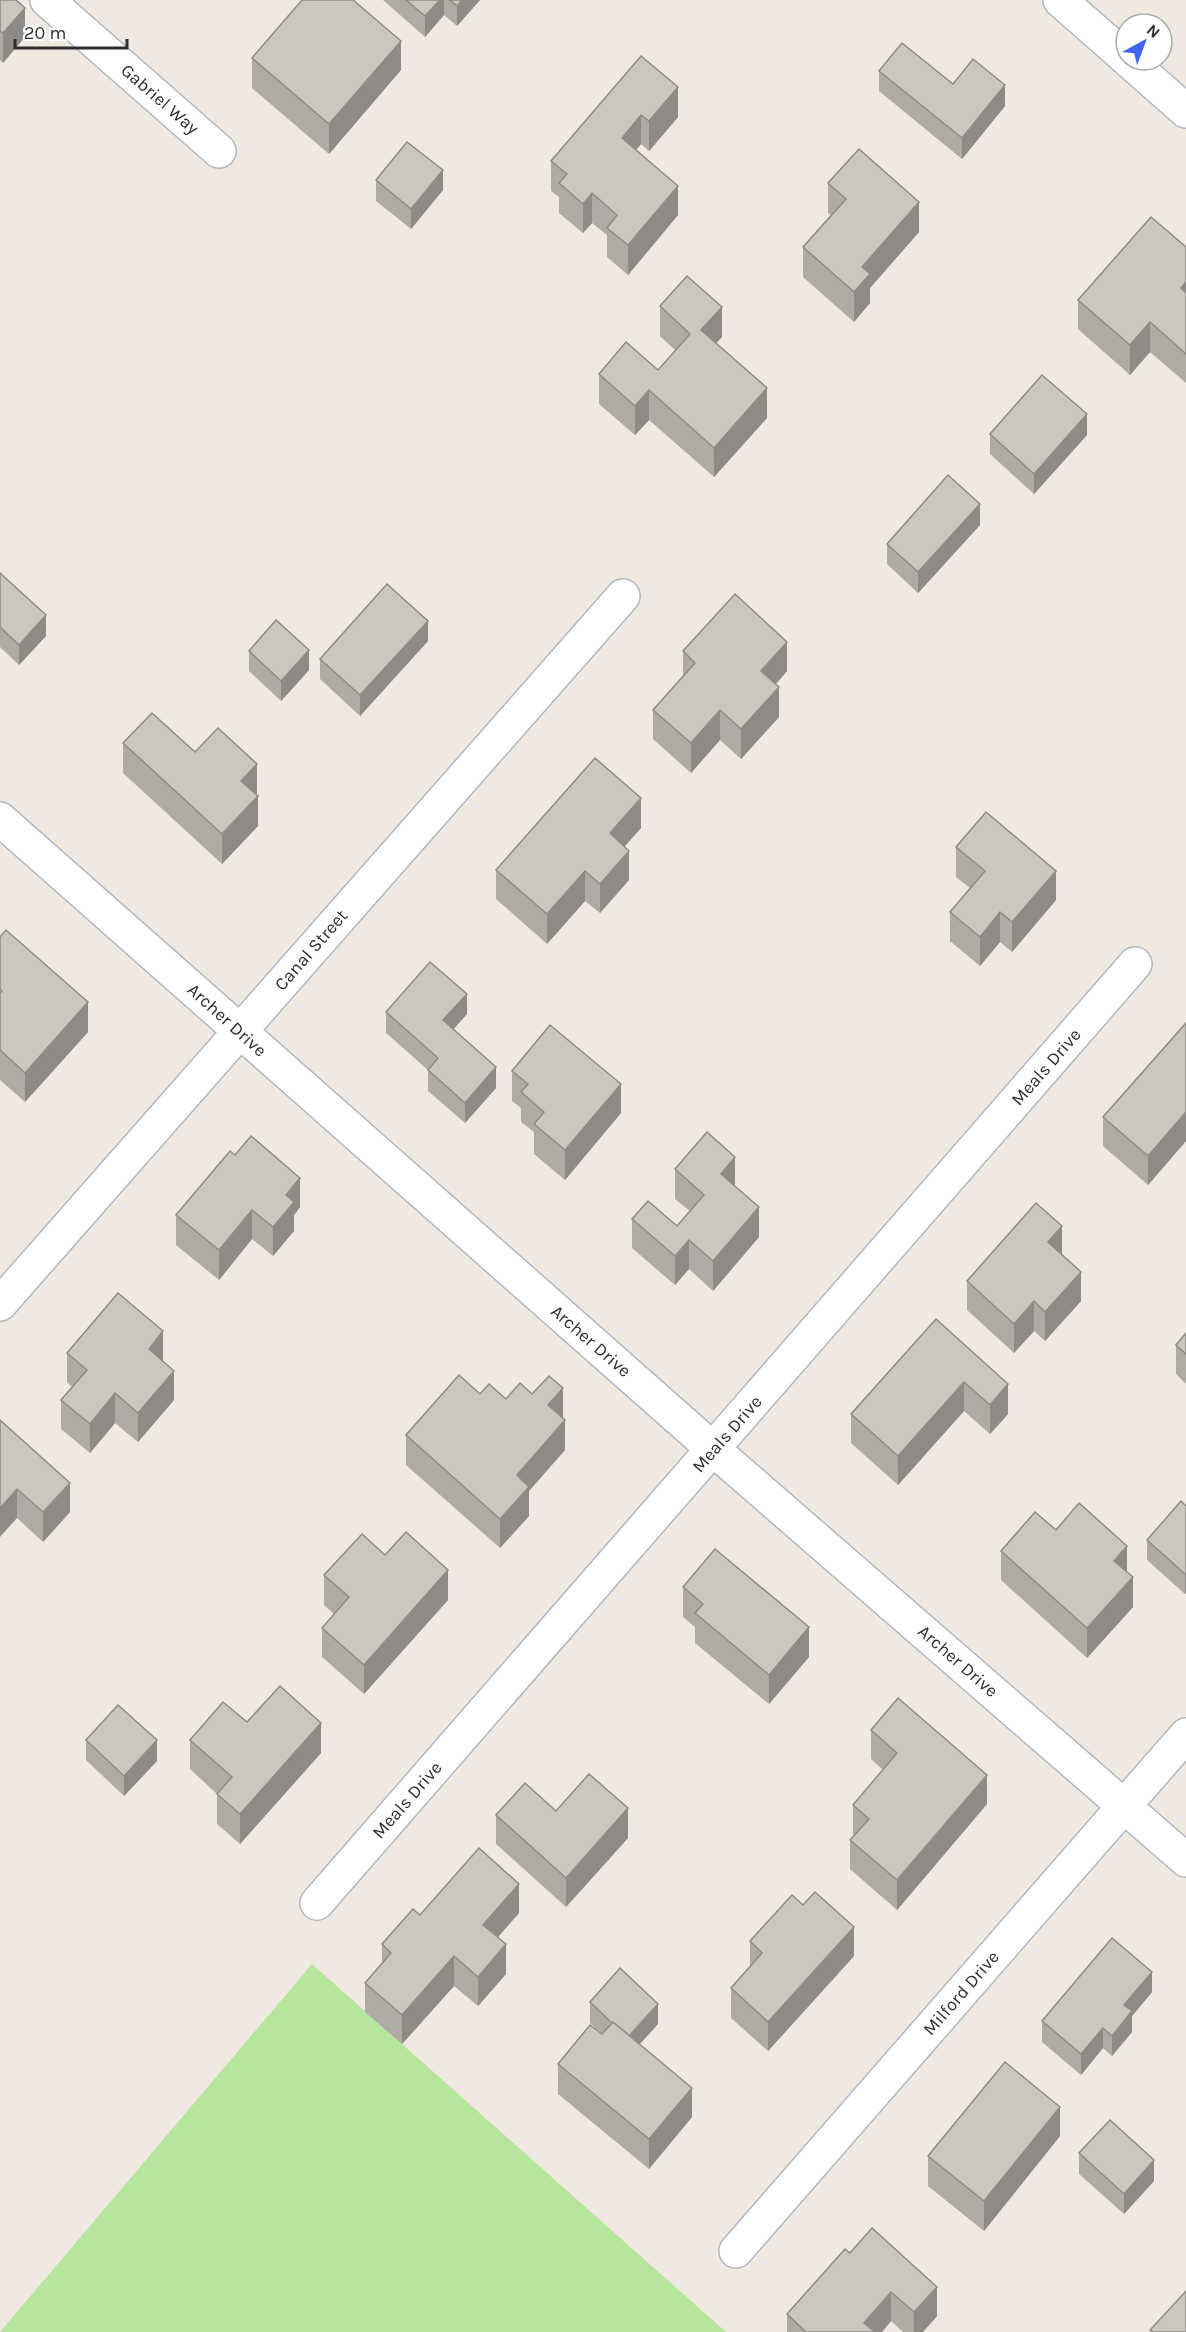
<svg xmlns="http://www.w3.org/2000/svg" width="1186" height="2332" font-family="Karla,sans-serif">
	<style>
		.green { fill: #b6e59e }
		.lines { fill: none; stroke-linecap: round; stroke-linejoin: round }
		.street-casing { stroke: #b4b7c1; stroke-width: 36 }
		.secondary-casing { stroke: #b4b7c1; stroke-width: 36 }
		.street { stroke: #fff; stroke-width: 33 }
		.secondary { stroke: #fff; stroke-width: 33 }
		.wall { fill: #afaba4 }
		.shaded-wall { fill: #8e8b86 }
		.building { fill: #cbc7bf; stroke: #8e8b86; stroke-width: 1.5 }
		.labels { text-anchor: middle; stroke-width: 4.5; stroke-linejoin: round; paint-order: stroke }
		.street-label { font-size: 18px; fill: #2e2e2e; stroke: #fff }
	</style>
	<rect width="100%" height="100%" fill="#efe9e1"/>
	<polygon class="green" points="312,1964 726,2332 0,2332"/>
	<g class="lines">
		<defs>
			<g id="street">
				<polyline points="47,0 219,151"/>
				<polyline points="1060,0 1126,58"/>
				<polyline points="1128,60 1186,111"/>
				<polyline points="0,1304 623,596"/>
				<polyline points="317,1903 1135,964"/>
				<polyline points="736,2251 1186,1735"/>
			</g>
			<polyline id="secondary" points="0,819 714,1450 1186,1860"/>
		</defs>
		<use href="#street" class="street-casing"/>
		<use href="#secondary" class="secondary-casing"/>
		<use href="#street" class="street"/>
		<use href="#secondary" class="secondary"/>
	</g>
	<g class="wall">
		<polygon points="0,0 25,37 3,63 0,60"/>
		<polygon points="383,0 480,0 457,26 444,15 425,37"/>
		<polygon points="641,56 678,117 649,151 641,144 636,150 678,215 628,275 607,257 607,235 592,223 583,233 559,213 559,197 551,191 551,161"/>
		<polygon points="252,58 401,70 329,154 252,88"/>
		<polygon points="879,71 1005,106 962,159 879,91"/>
		<polygon points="376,180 443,190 411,229 376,201"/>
		<polygon points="828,183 919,232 870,288 870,303 854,322 803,277 803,247 831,215 828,213"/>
		<polygon points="1186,247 1186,383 1150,352 1130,375 1078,329 1078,300"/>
		<polygon points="660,306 722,337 716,343 767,418 714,477 649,420 635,435 599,404 599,374 658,370 676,351 660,336"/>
		<polygon points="990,434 1087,435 1034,494 990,454"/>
		<polygon points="980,525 918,593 887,564 887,544"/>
		<polygon points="0,573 46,636 19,665 0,647"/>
		<polygon points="428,641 360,716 320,679 320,659"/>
		<polygon points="249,651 309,670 281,701 249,671"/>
		<polygon points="683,651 787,671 776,684 779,717 741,759 720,740 691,773 653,739 653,710 683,676"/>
		<polygon points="123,743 195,752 257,793 256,795 258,826 222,864 123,773"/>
		<polygon points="641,828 624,846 629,880 600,913 585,901 547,944 496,899 496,870"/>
		<polygon points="956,847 1056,900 1012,952 1000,942 980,966 950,941 950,912 970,888 956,877"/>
		<polygon points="0,937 88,1032 25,1102 0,1080"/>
		<polygon points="386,1012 467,1014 453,1029 496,1088 465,1123 428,1091 428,1070 386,1033"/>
		<polygon points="1186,1023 1186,1141 1148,1185 1103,1146 1103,1117"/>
		<polygon points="512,1071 621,1113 565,1180 534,1154 534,1132 521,1122 521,1108 512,1101"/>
		<polygon points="675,1169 735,1187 759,1237 713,1291 689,1269 675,1285 632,1248 632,1219 677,1226 690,1211 675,1199"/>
		<polygon points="300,1207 294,1215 294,1231 273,1256 252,1239 219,1280 176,1245 176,1215"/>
		<polygon points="1062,1254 1081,1301 1045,1341 1034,1331 1014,1353 967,1310 967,1281"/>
		<polygon points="936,1319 1008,1414 990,1434 964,1411 898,1485 851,1443 851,1414"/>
		<polygon points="1186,1333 1186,1384 1176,1374 1176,1345"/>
		<polygon points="67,1353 163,1361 174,1400 138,1442 115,1423 90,1453 61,1429 61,1400 72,1387 67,1382"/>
		<polygon points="480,1394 506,1399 532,1394 562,1418 565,1450 529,1491 529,1516 500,1548 406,1465 406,1435"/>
		<polygon points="0,1420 70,1512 43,1542 17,1518"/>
		<polygon points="1186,1506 1186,1593 1185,1594 1147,1560 1147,1540"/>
		<polygon points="1056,1530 1127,1572 1133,1607 1087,1658 1001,1580 1001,1551"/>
		<polygon points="385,1555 448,1600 364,1694 322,1657 322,1628 334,1614 324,1605 324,1575"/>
		<polygon points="683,1587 809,1657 769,1704 695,1643 695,1627 683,1617"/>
		<polygon points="247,1722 321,1753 240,1844 217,1824 217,1794 190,1769 190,1740"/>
		<polygon points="871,1730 987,1804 897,1910 850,1869 850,1840 854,1835 853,1834 853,1805 883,1770 871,1759"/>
		<polygon points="86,1740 157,1761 124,1796 86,1760"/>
		<polygon points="556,1811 628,1838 566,1907 496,1844 496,1815"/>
		<polygon points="519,1913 498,1937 506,1974 478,2006 454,1986 402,2044 365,2012 365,1983 382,1963 382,1944 420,1915"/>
		<polygon points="750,1941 854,1956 768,2051 731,2018 731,1988 750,1967"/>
		<polygon points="1152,1992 1132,2016 1132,2032 1112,2056 1103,2048 1081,2075 1042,2042 1042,2021"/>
		<polygon points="590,2002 658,2024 640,2044 692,2117 649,2169 558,2094 558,2064 602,2034 590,2023"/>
		<polygon points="1060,2136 984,2231 928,2186 928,2156"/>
		<polygon points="1079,2153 1154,2181 1124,2214 1079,2174"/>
		<polygon points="850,2253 937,2316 923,2332 903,2332 891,2321 882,2332 787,2332 787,2314"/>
	</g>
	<g class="shaded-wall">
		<polygon points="440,0 444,0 444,15 425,37 425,16"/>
		<polygon points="462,0 480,0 457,26 457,6"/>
		<polygon points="25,8 25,37 3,63 3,33"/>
		<polygon points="401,41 401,70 329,154 329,124"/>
		<polygon points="1005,85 1005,106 962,159 962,138"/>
		<polygon points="678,87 678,117 649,151 649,121"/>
		<polygon points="641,115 641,144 622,167 622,138"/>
		<polygon points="443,170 443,190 411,229 411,209"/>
		<polygon points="678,186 678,215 628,275 628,245"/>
		<polygon points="592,193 592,223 583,233 583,204"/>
		<polygon points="919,202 919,232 870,288 870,303 854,322 854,292 862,267"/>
		<polygon points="1186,282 1186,312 1181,288"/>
		<polygon points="722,307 722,337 701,360 701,330"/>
		<polygon points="1150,322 1150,352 1130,375 1130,345"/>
		<polygon points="767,388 767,418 714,477 714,448"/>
		<polygon points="649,390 649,420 635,435 635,406"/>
		<polygon points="1087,414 1087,435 1034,494 1034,474"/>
		<polygon points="980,504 980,525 918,593 918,572"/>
		<polygon points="46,615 46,636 19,665 19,645"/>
		<polygon points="428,621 428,641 360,716 360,695"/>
		<polygon points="787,642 787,671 761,701 761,671"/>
		<polygon points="309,650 309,670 281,701 281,681"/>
		<polygon points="779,687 779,717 741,759 741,729"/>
		<polygon points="720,710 720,740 691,773 691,743"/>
		<polygon points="257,764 257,793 241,811 241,781"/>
		<polygon points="258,796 258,826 222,864 222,834"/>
		<polygon points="641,798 641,828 610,863 610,833"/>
		<polygon points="629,851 629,880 600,913 600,884"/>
		<polygon points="585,871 585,901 547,944 547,914"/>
		<polygon points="1056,871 1056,900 1012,952 1012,922"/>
		<polygon points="1000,912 1000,942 980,966 980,937"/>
		<polygon points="467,994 467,1014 443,1041 443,1020"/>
		<polygon points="88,1002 88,1032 25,1102 25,1073"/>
		<polygon points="496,1067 496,1088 465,1123 465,1103"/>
		<polygon points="621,1084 621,1113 565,1180 565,1150"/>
		<polygon points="1186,1112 1186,1141 1148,1185 1148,1156"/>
		<polygon points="735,1157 735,1186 721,1174"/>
		<polygon points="300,1178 300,1207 294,1215 294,1231 273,1256 273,1227 286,1195"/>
		<polygon points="759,1207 759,1237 713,1291 713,1261"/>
		<polygon points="252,1210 252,1239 219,1280 219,1250"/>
		<polygon points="1062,1226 1062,1256 1048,1242"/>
		<polygon points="689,1240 689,1269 675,1285 675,1256"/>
		<polygon points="1081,1272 1081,1301 1045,1341 1045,1312"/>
		<polygon points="1034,1301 1034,1331 1014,1353 1014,1324"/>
		<polygon points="163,1331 163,1361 149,1349"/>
		<polygon points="174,1371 174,1400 138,1442 138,1413"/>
		<polygon points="964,1382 964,1411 898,1485 898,1456"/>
		<polygon points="1008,1384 1008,1414 990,1434 990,1405"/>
		<polygon points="563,1388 563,1418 548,1405"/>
		<polygon points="115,1393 115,1423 90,1453 90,1424"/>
		<polygon points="565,1420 565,1450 529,1491 529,1516 500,1548 500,1519 517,1475"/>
		<polygon points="70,1483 70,1512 43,1542 43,1512"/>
		<polygon points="17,1489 17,1518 0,1537 0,1508"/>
		<polygon points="1127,1546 1127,1575 1114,1561"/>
		<polygon points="448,1570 448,1600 364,1694 364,1665"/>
		<polygon points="1186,1573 1186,1593 1185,1594 1185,1574"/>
		<polygon points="1133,1577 1133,1607 1087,1658 1087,1628"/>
		<polygon points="809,1627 809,1657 769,1704 769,1675"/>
		<polygon points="321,1723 321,1753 240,1844 240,1814"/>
		<polygon points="157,1740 157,1761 124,1796 124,1776"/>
		<polygon points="987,1775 987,1804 897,1910 897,1880"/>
		<polygon points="628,1808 628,1838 566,1907 566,1878"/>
		<polygon points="519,1884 519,1913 483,1954 483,1925"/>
		<polygon points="854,1927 854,1956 768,2051 768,2022"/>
		<polygon points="506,1944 506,1974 478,2006 478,1977"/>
		<polygon points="454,1956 454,1986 402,2044 402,2015"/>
		<polygon points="1152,1972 1152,1992 1132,2016 1132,2032 1112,2056 1112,2036 1124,2005"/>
		<polygon points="658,2004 658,2024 628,2057 628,2037"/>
		<polygon points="1103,2028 1103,2048 1081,2075 1081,2054"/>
		<polygon points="692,2088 692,2117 649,2169 649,2139"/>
		<polygon points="1060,2107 1060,2136 984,2231 984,2201"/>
		<polygon points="1154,2160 1154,2181 1124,2214 1124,2194"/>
		<polygon points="937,2287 937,2316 923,2332 914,2332 914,2312"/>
		<polygon points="891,2292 891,2321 882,2332 864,2332 864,2323"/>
	</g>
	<g class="building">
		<polygon points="0,0 16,0 25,8 3,33 0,31"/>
		<polygon points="302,0 353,0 401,41 329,124 252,58"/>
		<polygon points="406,0 440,0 425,16"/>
		<polygon points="450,0 462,0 457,6"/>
		<polygon points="902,43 953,84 973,59 1005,85 962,138 879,71"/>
		<polygon points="641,56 678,87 649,121 641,115 622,138 678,186 628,245 607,228 617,215 592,193 583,204 559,183 567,174 551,161"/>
		<polygon points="407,142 443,170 411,209 376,180"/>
		<polygon points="859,149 919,202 862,267 870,274 854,292 803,247 846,199 828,183"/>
		<polygon points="1151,217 1186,247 1186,282 1181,288 1186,293 1186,354 1150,322 1130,345 1078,300"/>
		<polygon points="687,276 722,307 701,330 767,388 714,448 649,390 635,406 599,374 626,342 658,370 690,334 660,306"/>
		<polygon points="1042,375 1087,414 1034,474 990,434"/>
		<polygon points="948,475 980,504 918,572 887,544"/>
		<polygon points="0,573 46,615 19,645 0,627"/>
		<polygon points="387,584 428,621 360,695 320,659"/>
		<polygon points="735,594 787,642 761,671 779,687 741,729 720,710 691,743 653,710 695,663 683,651"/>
		<polygon points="276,620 309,650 281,681 249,651"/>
		<polygon points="152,713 195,752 218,728 257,764 241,781 258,796 222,834 123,743"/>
		<polygon points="595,758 641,798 610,833 629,851 600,884 585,871 547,914 496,870"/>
		<polygon points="986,812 1056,871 1012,922 1000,912 980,937 950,912 985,871 956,847"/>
		<polygon points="6,930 88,1002 25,1073 0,1050 0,993 2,991 0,989 0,937"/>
		<polygon points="430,962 467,994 443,1020 496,1067 465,1103 428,1070 438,1058 386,1012"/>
		<polygon points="1186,1023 1186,1112 1148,1156 1103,1117"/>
		<polygon points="550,1025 621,1084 565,1150 534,1124 544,1112 521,1092 528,1084 512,1071"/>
		<polygon points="707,1132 735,1157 721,1174 759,1207 713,1261 689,1240 675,1256 632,1219 648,1201 677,1226 704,1195 675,1169"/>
		<polygon points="251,1136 300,1178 286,1195 294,1202 273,1227 252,1210 219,1250 176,1215 230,1151 235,1155"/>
		<polygon points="1036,1203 1062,1226 1048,1242 1081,1272 1045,1312 1034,1301 1014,1324 967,1281"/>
		<polygon points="118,1293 163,1331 149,1349 174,1371 138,1413 115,1393 90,1424 61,1400 87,1370 67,1353"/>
		<polygon points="936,1319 1008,1384 990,1405 964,1382 898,1456 851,1414"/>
		<polygon points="1186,1333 1186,1354 1176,1345"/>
		<polygon points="459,1375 480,1394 489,1384 506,1399 520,1383 532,1394 549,1376 563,1388 548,1405 565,1420 517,1475 529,1487 500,1519 406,1435"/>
		<polygon points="0,1420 70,1483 43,1512 17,1489 0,1508"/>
		<polygon points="1181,1501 1186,1506 1186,1573 1185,1574 1147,1540"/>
		<polygon points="1079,1503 1127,1546 1114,1561 1133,1577 1087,1628 1001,1551 1035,1512 1056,1530"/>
		<polygon points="406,1532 448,1570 364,1665 322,1628 349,1597 324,1575 362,1534 385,1555"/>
		<polygon points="715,1549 809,1627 769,1675 695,1613 703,1604 683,1587"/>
		<polygon points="280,1686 321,1723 240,1814 217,1794 232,1777 190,1740 223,1702 247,1722"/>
		<polygon points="898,1698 987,1775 897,1880 850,1840 869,1819 853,1805 897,1753 871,1730"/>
		<polygon points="118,1705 157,1740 124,1776 86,1740"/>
		<polygon points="589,1774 628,1808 566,1878 496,1815 525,1783 556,1811"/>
		<polygon points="479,1848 519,1884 483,1925 506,1944 478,1977 454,1956 402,2015 365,1983 391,1953 382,1944 413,1909 420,1915"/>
		<polygon points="815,1892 854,1927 768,2022 731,1988 762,1953 750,1941 792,1895 803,1905"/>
		<polygon points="1112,1938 1152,1972 1124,2005 1132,2011 1112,2036 1103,2028 1081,2054 1042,2021"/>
		<polygon points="620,1968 658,2004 629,2036 612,2023 590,2002"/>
		<polygon points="613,2022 692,2088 649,2139 558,2064 590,2025 602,2034"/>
		<polygon points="1005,2062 1060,2107 984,2201 928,2156"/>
		<polygon points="1110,2120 1154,2160 1124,2194 1079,2153"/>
		<polygon points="872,2228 937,2287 914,2312 891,2292 864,2323 875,2332 806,2332 787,2314 845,2249 850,2253"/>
		<polygon points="1186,2291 1186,2332 1153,2332 1150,2330"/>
	</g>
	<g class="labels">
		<g class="street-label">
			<text transform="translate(160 99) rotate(41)" y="6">Gabriel Way</text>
			<text transform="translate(311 950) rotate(-49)" y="6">Canal Street</text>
			<text transform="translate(227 1020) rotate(42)" y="6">Archer Drive</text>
			<text transform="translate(1046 1067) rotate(-49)" y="6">Meals Drive</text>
			<text transform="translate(591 1341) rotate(41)" y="6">Archer Drive</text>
			<text transform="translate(727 1434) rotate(-49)" y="6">Meals Drive</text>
			<text transform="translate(958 1661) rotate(41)" y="6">Archer Drive</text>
			<text transform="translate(407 1800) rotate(-49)" y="6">Meals Drive</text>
			<text transform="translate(961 1993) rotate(-49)" y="6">Milford Drive</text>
		</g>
	</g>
	<g transform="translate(1144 42) rotate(41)"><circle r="28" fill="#ffffff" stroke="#ababab" stroke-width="1.5"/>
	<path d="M0-4.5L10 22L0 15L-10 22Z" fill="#4264fb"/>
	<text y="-9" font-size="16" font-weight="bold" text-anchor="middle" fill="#2e2e2e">N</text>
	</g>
	<path d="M15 39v9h112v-9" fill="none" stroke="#2e2e2e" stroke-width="3"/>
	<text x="24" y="39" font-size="18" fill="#2e2e2e" stroke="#ffffff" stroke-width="4.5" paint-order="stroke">20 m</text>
</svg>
